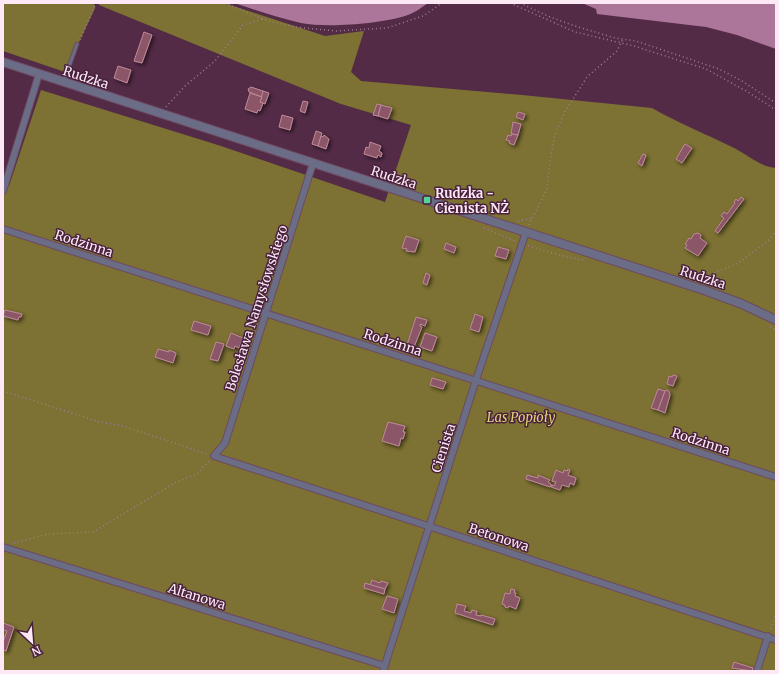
<svg xmlns="http://www.w3.org/2000/svg" width="779" height="674" font-family="Merriweather,serif">
	<style>
		.forest { fill: #7d7233 }
		.water { fill: #ac759a }
		.building { fill: #8b5768; stroke: #c08899; filter: url(#shadow) }
		.lines { fill: none; stroke-linecap: round; stroke-linejoin: round }
		.service-casing { stroke: #6f4963; stroke-width: 5 }
		.minor-casing { stroke: #6f4963; stroke-width: 8 }
		.tertiary-casing { stroke: #6f4963; stroke-width: 10 }
		.path { stroke: #9e7e93; stroke-width: 1.5; stroke-dasharray: 1 3; stroke-linecap: butt }
		.service { stroke: #6a6d85; stroke-width: 3 }
		.minor { stroke: #6a6d85; stroke-width: 6 }
		.tertiary { stroke: #6a6d85; stroke-width: 8 }
		.poi-dot { fill: #53d397; stroke: #48213d; stroke-width: 1.5 }
		.labels { text-anchor: middle; stroke-width: 3; stroke-linejoin: round; paint-order: stroke }
		.street-label { font-size: 13px; fill: #fde8f5; stroke: #48213d }
		.poi-label { font-size: 13px; font-weight: bold; fill: #fde8f5; stroke: #48213d; text-anchor: start }
		.park-label { font-size: 13px; font-style: italic; fill: #e3d378; stroke: #48213d }
	</style>
	<defs>
		<filter id="shadow"><feDropShadow dx="2" dy="2" stdDeviation="2" flood-color="#0009"/></filter>
	</defs>
	<rect width="100%" height="100%" fill="#542b47"/>
	<g class="forest">
		<polygon points="3,3 94,3 95,8 65,72 3,51"/>
		<path d="M99,3H224L325,36L364,31L351,72L361,81L522,95L652,108C678,123 706,134 732,147C747,154 760,167 776,168V671H3V184L9,186L41,90L221,146L385,202L411,125L341,104L99,5Z"/>
	</g>
	<g class="water">
		<path d="M234,3H428C421,8 413,14 405,16C379,24 327,28 301,23C278,18 256,10 234,3Z"/>
		<polygon points="582,3 776,3 776,49 737,35 706,27 597,14 596,9"/>
	</g>
	<g class="building">
		<polygon points="144,32 152,35 142,63 134,61"/>
		<polygon points="118,66 131,70 127,83 114,78"/>
		<polygon points="251,87 263,91 262,97 249,92 248,89"/>
		<polygon points="263,91 269,93 265,104 260,102"/>
		<polygon points="250,93 262,97 260,102 263,103 260,111 258,110 257,113 245,109"/>
		<polygon points="303,101 308,102 305,113 300,111"/>
		<polygon points="377,104 381,105 378,116 373,115"/>
		<polygon points="381,105 392,108 388,119 378,116"/>
		<polygon points="518,112 525,114 523,120 516,117"/>
		<polygon points="282,115 293,118 290,130 279,127"/>
		<polygon points="513,122 521,124 518,135 511,134"/>
		<polygon points="316,131 322,133 318,146 312,144"/>
		<polygon points="512,134 518,135 514,145 509,143 510,141 506,140 508,135 511,136"/>
		<polygon points="324,135 329,139 326,149 318,146 321,136 323,137"/>
		<polygon points="370,142 381,146 379,151 382,153 381,157 378,155 377,158 364,154 366,147 369,148"/>
		<polygon points="685,144 692,148 682,163 676,159"/>
		<polygon points="643,154 646,155 642,166 638,163"/>
		<polygon points="741,197 744,199 718,233 715,231 724,218 721,216 724,212 727,214 735,203 734,202 736,199 738,201"/>
		<polygon points="698,233 701,235 700,238 707,243 698,256 685,248 687,245 685,244 689,238 691,239 694,234"/>
		<polygon points="406,236 419,240 415,252 406,251 407,249 402,248"/>
		<polygon points="446,243 456,247 454,253 444,249"/>
		<polygon points="498,247 509,250 506,259 495,256"/>
		<polygon points="426,273 430,275 427,285 423,283"/>
		<polygon points="5,310 22,314 21,317 19,317 18,320 3,316"/>
		<polygon points="475,314 483,317 479,332 470,329"/>
		<polygon points="416,317 427,320 425,326 420,324 420,326 422,327 414,347 407,345"/>
		<polygon points="194,321 211,326 208,335 191,330"/>
		<polygon points="231,333 243,338 239,348 235,346 234,349 226,346"/>
		<polygon points="425,333 437,337 432,351 420,347"/>
		<polygon points="216,342 224,344 218,361 210,359"/>
		<polygon points="158,349 169,352 169,350 176,353 173,363 155,357"/>
		<polygon points="673,375 677,376 673,386 667,384 669,376 672,377"/>
		<polygon points="432,378 446,382 443,389 430,385"/>
		<polygon points="658,389 665,391 658,410 651,408"/>
		<polygon points="666,390 669,391 670,395 665,413 658,410 665,391"/>
		<polygon points="388,422 405,426 403,432 405,432 403,439 401,438 399,446 382,441"/>
		<polygon points="568,469 570,470 568,475 576,478 574,485 570,483 569,487 562,485 560,490 551,487 552,485 554,486 556,482 552,481 556,470 563,473 564,470 567,471"/>
		<polygon points="527,475 538,478 538,475 550,480 548,482 551,484 550,487 526,479"/>
		<polygon points="372,580 380,583 381,581 388,583 385,589 370,585"/>
		<polygon points="365,583 385,589 384,594 364,588"/>
		<polygon points="511,589 515,590 514,593 516,593 515,596 520,598 516,609 509,606 508,608 505,607 505,605 502,604 505,593 510,594"/>
		<polygon points="387,596 398,599 394,613 382,609"/>
		<polygon points="457,604 466,606 464,611 471,613 472,610 475,611 477,611 476,615 481,616 481,615 495,619 493,625 455,613"/>
		<polygon points="3,623 14,627 6,651 3,650 3,642 7,631 3,630"/>
		<polygon points="734,662 753,668 752,671 732,668"/>
	</g>
	<g class="lines">
		<defs>
			<polyline id="service" points="64,80 77,44"/>
			<g id="minor">
				<polyline points="313,163 225,443 214,456 776,640"/>
				<polyline points="3,191 39,74"/>
				<polyline points="3,229 776,477"/>
				<polyline points="3,547 385,666"/>
				<polyline points="383,671 476,380 526,232"/>
				<polyline points="757,671 768,636"/>
			</g>
			<polyline id="tertiary" points="3,62 704,290 742,304 776,320"/>
		</defs>
		<use href="#service" class="service-casing"/>
		<use href="#minor" class="minor-casing"/>
		<use href="#tertiary" class="tertiary-casing"/>
		<g class="path">
			<polyline points="225,3 263,19"/>
			<polyline points="510,3 575,32 634,46 706,69 748,92 776,110"/>
			<polyline points="520,3 550,17 575,26 615,38 636,41 719,69 742,81 776,103"/>
			<polyline points="80,40 96,3"/>
			<polyline points="166,107 186,85 215,61 243,25 263,19 295,27 336,31 387,28 423,16 442,3"/>
			<polyline points="518,221 533,218"/>
			<polyline points="529,225 547,189 550,161 554,138 564,113 587,77 617,51 623,39"/>
			<polyline points="484,228 515,241"/>
			<polyline points="528,246 559,255 583,260"/>
			<polyline points="709,284 715,272 735,265 767,242 776,232"/>
			<polyline points="770,327 776,330"/>
			<polyline points="3,391 100,422 123,426 207,454"/>
			<polyline points="14,543 48,534 93,532 175,483 197,474 209,461"/>
			<polyline points="771,629 776,613"/>
		</g>
		<use href="#service" class="service"/>
		<use href="#minor" class="minor"/>
		<use href="#tertiary" class="tertiary"/>
	</g>
	<rect class="poi-dot" x="423" y="196" width="8" height="8" rx="2"/>
	<g class="labels">
		<g class="street-label">
			<text transform="translate(86 77) rotate(18)" y="5">Rudzka</text>
			<text transform="translate(394 177) rotate(18)" y="5">Rudzka</text>
			<text transform="translate(84 243) rotate(18)" y="5">Rodzinna</text>
			<text transform="translate(703 277) rotate(18)" y="5">Rudzka</text>
			<text transform="translate(256 308) rotate(-72)" y="5">Bolesława Namysłowskiego</text>
			<text transform="translate(393 342) rotate(18)" y="5">Rodzinna</text>
			<text transform="translate(701 441) rotate(18)" y="5">Rodzinna</text>
			<text transform="translate(443 448) rotate(-72)" y="5">Cienista</text>
			<text transform="translate(499 537) rotate(18)" y="5">Betonowa</text>
			<text transform="translate(197 596) rotate(17)" y="5">Altanowa</text>
		</g>
		<g class="poi-label">
			<text x="435" y="198">Rudzka -<tspan x="435" dy="15">Cienista NŻ</tspan></text>
		</g>
		<g class="park-label">
			<text x="521" y="422">Las Popioły</text>
		</g>
	</g>
	<rect width="779" height="674" fill="none" stroke="#fde8f5" stroke-width="8"/>
	<g transform="translate(32 642) rotate(154)" stroke="#48213d" stroke-width="3" paint-order="stroke">
	<path d="M0-3L7 15L0 10L-7 15Z" fill="#fde8f5"/>
	<text y="-6" font-size="11" font-weight="bold" text-anchor="middle" fill="#fde8f5">N</text>
	</g>
</svg>
